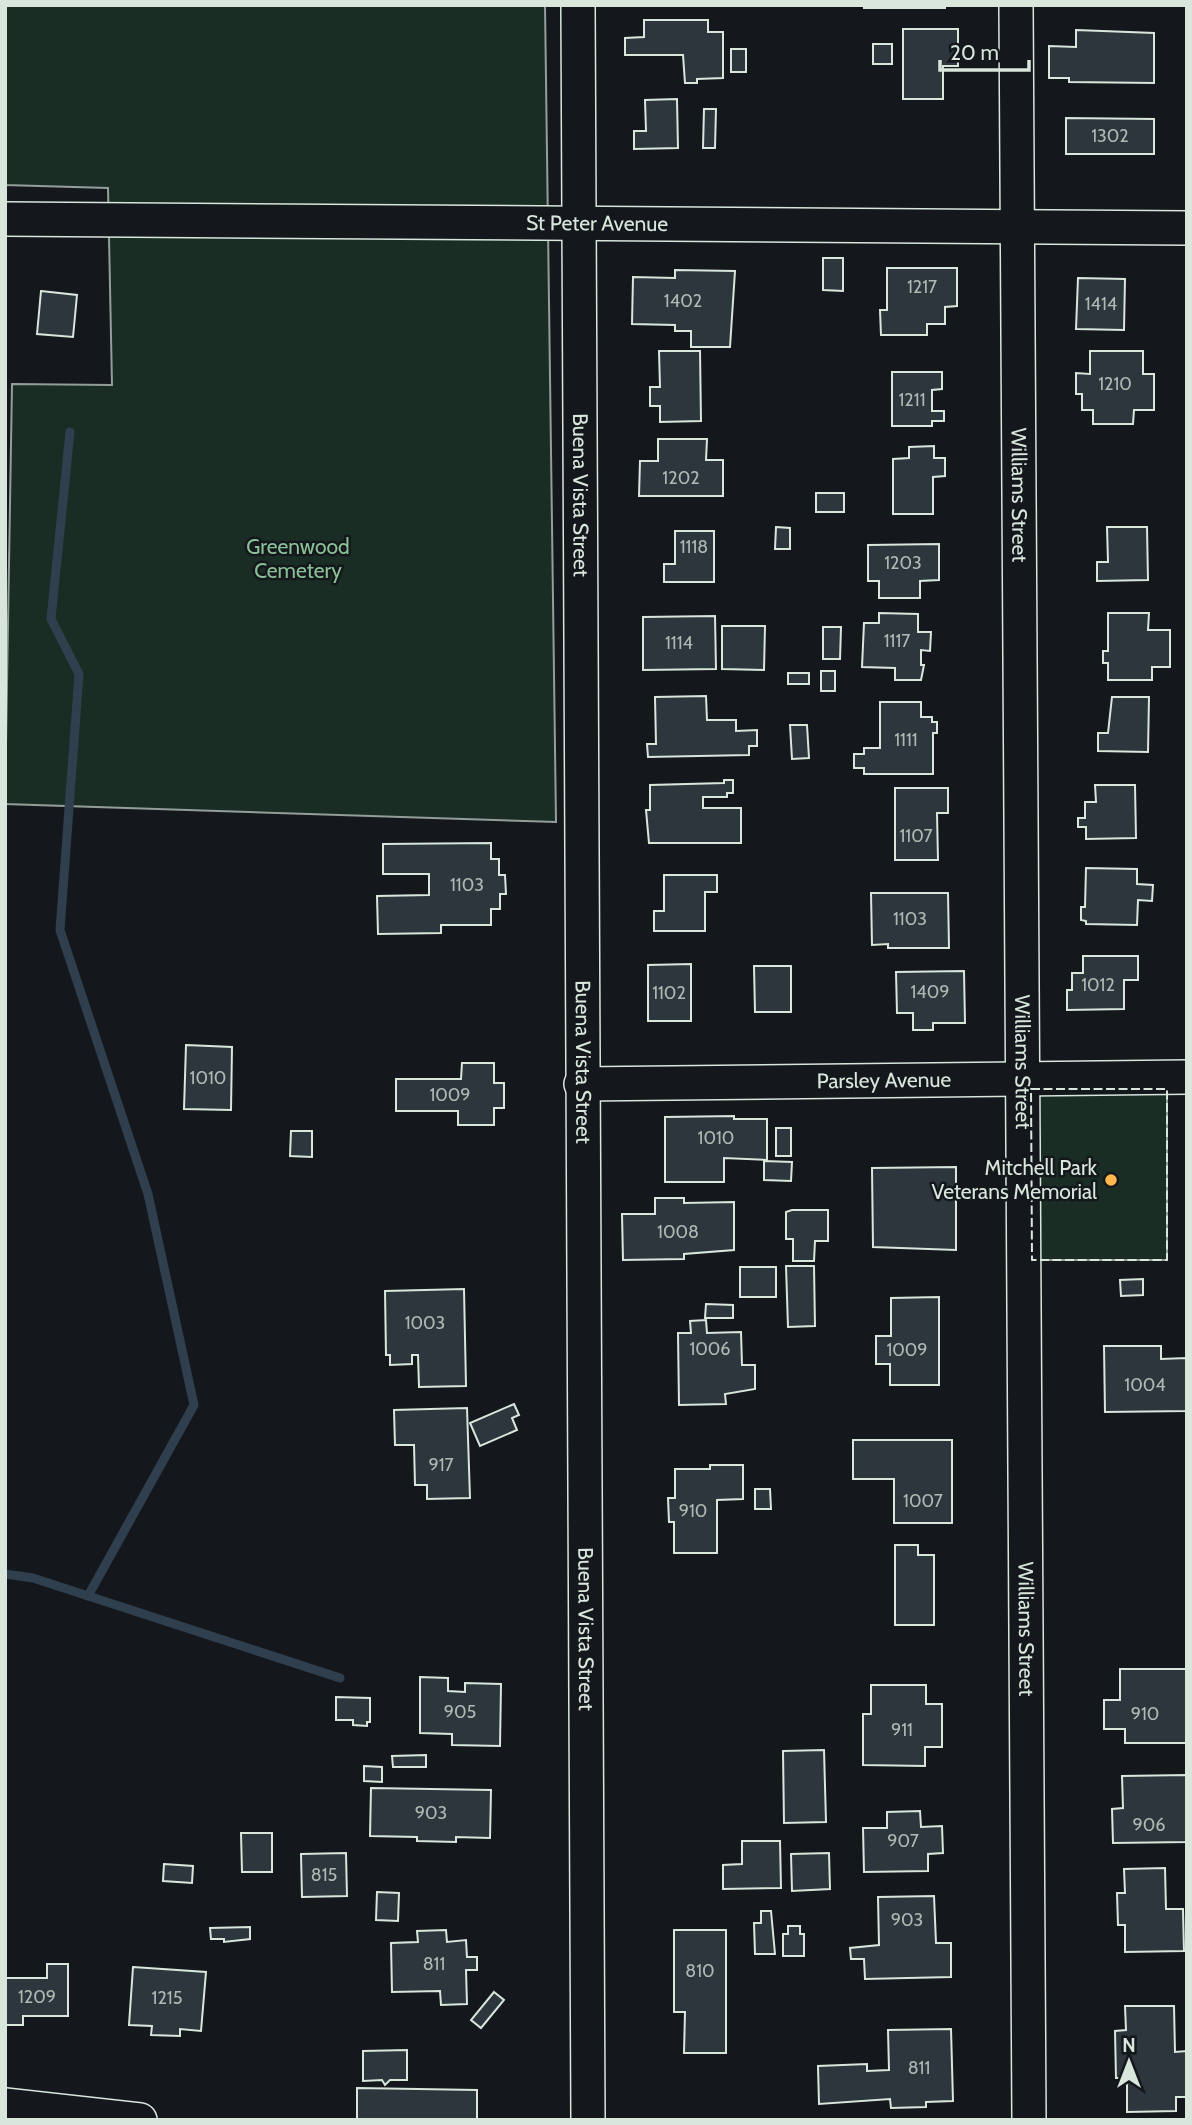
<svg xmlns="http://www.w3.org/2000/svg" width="1192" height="2125" font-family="Cabin,sans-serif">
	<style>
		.green { fill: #1a2d24; stroke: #939e99; stroke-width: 2 }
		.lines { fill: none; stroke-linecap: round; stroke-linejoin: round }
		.stream { stroke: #2f3f4d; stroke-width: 9 }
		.building { fill: #2c363c; stroke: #d8e6dc; stroke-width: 2 }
		.minor-casing { stroke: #d8e6dc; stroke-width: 36 }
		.minor { stroke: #14181c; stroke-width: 33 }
		.fence { stroke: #d8e6dc; stroke-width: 2; stroke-dasharray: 9 3.5; stroke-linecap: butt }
		.poi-dot { fill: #ffb74d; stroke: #14181c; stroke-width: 2.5 }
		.labels { text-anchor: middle; stroke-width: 5; stroke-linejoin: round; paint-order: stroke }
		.number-label { font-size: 18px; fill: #adbab4 }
		.street-label { font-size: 21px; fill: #d8e6dc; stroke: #14181c }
		.park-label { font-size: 21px; fill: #8ac095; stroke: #14181c }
		.poi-label { font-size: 21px; fill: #d8e6dc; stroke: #14181c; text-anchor: end }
	</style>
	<rect width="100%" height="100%" fill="#14181c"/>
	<g class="green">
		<polygon points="5,5 545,5 556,822 5,804 12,384 112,385 108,188 5,185"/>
		<polygon points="1031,1089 1167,1089 1167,1260 1032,1260"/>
	</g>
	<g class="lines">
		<g class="stream">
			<polyline points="70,432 51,619 79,674 60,930 148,1194 194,1405 88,1596"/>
			<polyline points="5,1574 33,1578 340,1678"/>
		</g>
	</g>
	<g class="building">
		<rect x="864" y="5" width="81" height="3"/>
		<polygon points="644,20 708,20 708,32 723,32 723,78 697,79 697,83 685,83 683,55 625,55 625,38 644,37"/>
		<polygon points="903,29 958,29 958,66 943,66 943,99 903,99"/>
		<polygon points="1076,30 1154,33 1154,83 1069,82 1069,78 1049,78 1049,46 1076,47"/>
		<rect x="873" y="44" width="19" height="20"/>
		<rect x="731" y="49" width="15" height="23"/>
		<polygon points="677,99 678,148 634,149 634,131 646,131 645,100"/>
		<polygon points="704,109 716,109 715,148 703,148"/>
		<polygon points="1066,118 1154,119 1154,154 1066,154"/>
		<polygon points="823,258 843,258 843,291 823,290"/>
		<polygon points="887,268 957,268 957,306 945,307 945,324 927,324 927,335 881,335 880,310 887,310"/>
		<polygon points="675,270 735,271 730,347 691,347 691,331 675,331 675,325 632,324 633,277 675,278"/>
		<polygon points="1078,278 1125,279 1124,330 1076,329"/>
		<polygon points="41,291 77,295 73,337 37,334"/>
		<polygon points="659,351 700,351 701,421 660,422 660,406 650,406 650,387 660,387"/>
		<polygon points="1090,351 1143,351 1143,374 1154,374 1154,410 1134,410 1133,424 1093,424 1093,410 1082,410 1082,394 1076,394 1076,373 1090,374"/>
		<polygon points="892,372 942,372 942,389 932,390 932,411 944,411 944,421 932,421 932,426 892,426"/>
		<polygon points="658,439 707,439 706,460 723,460 723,496 639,496 640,461 658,461"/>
		<polygon points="934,446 934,458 945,458 945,476 933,477 933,514 893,514 893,459 909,458 909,447"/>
		<rect x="816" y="493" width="28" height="19"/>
		<polygon points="776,527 790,528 790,549 775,549"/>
		<polygon points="1107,527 1147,527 1148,580 1097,581 1097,562 1108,562"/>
		<polygon points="675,531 714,531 714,582 664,582 664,564 675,564"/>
		<polygon points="939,544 939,580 920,581 920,598 879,598 879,581 868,581 868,545"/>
		<polygon points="879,613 918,614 918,632 931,632 930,651 921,650 921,665 924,665 921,680 895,680 895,668 862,667 864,623 879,623"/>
		<polygon points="1108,613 1149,613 1148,630 1170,630 1170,667 1152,667 1152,680 1108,680 1108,663 1103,663 1103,651 1108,651"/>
		<polygon points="715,616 716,669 643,670 643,617"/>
		<polygon points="722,626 765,626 764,670 722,669"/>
		<polygon points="823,627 841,627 840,659 823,659"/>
		<rect x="821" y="671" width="14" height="20"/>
		<rect x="788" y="673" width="21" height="11"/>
		<polygon points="706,696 707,720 736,720 736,731 757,730 757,746 749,746 749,755 648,757 647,744 656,744 655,697"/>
		<polygon points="1112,697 1149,697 1148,752 1098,751 1098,733 1108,733"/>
		<polygon points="880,702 921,702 921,717 932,717 932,722 937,722 937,733 933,733 933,774 864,774 864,768 854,768 854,754 864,754 864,748 880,748"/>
		<polygon points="790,725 807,725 809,758 792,759"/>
		<polygon points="724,780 733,780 733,793 727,793 727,797 703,797 703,808 741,808 741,843 649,843 646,810 650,810 650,785 724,783"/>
		<polygon points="1095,785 1135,785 1136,838 1086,839 1086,827 1078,827 1078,818 1085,818 1085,802 1096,802"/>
		<polygon points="895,788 948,788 948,813 937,813 938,860 895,860"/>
		<polygon points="491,843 491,859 499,859 499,875 505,875 506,894 500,894 500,909 491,909 491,925 441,925 441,933 378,934 377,896 429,895 429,874 383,874 383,844"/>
		<polygon points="1086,868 1137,869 1137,884 1153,885 1152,901 1138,900 1137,925 1086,924 1086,921 1081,920 1081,907 1085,907"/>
		<polygon points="664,875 717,875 717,892 705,892 705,931 654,931 654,911 664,911"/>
		<polygon points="871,893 948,893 949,948 888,948 888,944 872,945"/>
		<polygon points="1083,956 1138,956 1138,980 1124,980 1124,1009 1067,1010 1067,990 1072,990 1072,973 1083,973"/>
		<polygon points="691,964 691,1021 648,1021 648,965"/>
		<polygon points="754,966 791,966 791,1012 755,1012"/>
		<polygon points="964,971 965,1023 933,1023 933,1030 913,1030 913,1013 897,1013 896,972"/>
		<polygon points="186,1045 232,1047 231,1110 184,1109"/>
		<polygon points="462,1063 494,1063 494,1083 504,1083 504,1108 494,1108 494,1125 458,1125 458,1111 396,1111 396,1079 461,1079"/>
		<polygon points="734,1116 734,1119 767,1119 767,1160 724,1158 724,1182 665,1182 665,1117"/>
		<rect x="776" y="1128" width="15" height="28"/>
		<polygon points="291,1131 312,1131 312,1157 290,1156"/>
		<polygon points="764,1161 792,1162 791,1181 764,1180"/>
		<polygon points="956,1167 956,1250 873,1247 872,1168"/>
		<polygon points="655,1198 684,1198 684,1203 734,1202 734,1250 684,1254 684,1259 623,1260 622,1214 655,1214"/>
		<polygon points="792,1210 828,1210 828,1241 815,1241 814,1261 793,1261 793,1239 786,1239 786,1212"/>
		<polygon points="786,1266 814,1266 815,1326 788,1327"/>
		<rect x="740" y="1267" width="36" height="30"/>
		<polygon points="1143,1279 1143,1295 1121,1296 1120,1280"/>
		<polygon points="464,1289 466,1386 419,1387 418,1355 412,1355 412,1364 390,1365 390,1355 386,1355 385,1291"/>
		<polygon points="939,1297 939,1385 890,1385 890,1364 876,1364 876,1336 891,1336 891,1298"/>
		<polygon points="706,1304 733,1305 733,1318 705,1318"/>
		<polygon points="706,1320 707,1333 741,1332 742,1365 755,1365 755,1389 725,1394 726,1404 679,1405 678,1333 691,1333 690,1321"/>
		<polygon points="1104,1346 1161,1346 1161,1359 1187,1358 1187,1411 1105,1412"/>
		<polygon points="514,1404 519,1415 512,1418 517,1430 480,1446 470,1423"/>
		<polygon points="467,1408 470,1498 427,1499 427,1485 415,1485 414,1445 395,1445 394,1410"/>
		<polygon points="853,1440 952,1440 952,1523 894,1523 894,1479 853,1479"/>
		<polygon points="710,1465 743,1465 743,1499 717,1500 717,1553 674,1553 674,1522 669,1522 668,1498 675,1498 675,1469 710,1469"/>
		<polygon points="755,1489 770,1489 771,1509 755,1509"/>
		<polygon points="895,1545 918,1545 918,1555 934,1555 934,1625 895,1625"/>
		<polygon points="1120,1669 1187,1669 1187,1743 1125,1743 1125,1729 1104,1729 1104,1700 1120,1700"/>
		<polygon points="420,1677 448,1678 448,1691 465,1692 465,1683 501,1684 500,1746 452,1745 452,1734 420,1733"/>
		<polygon points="871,1685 926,1685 926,1704 942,1704 942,1747 925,1747 925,1766 863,1765 863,1714 871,1714"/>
		<polygon points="336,1697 370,1698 370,1722 367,1722 367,1726 353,1725 353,1720 336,1720"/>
		<polygon points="824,1750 826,1822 784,1823 783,1751"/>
		<polygon points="426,1755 426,1767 393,1767 392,1756"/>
		<polygon points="364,1766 382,1767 382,1782 364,1781"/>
		<polygon points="1186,1775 1187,1842 1113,1843 1112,1809 1123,1808 1122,1776"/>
		<polygon points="371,1788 491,1790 490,1838 456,1837 456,1842 417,1841 417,1837 370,1836"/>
		<polygon points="920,1811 921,1827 942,1826 943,1853 928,1854 928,1871 864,1872 863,1828 887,1828 887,1812"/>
		<polygon points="241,1833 272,1833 272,1872 242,1872"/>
		<polygon points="742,1841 780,1841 781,1888 723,1889 723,1865 742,1864"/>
		<polygon points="346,1853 347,1896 302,1897 301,1854"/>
		<polygon points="829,1853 830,1889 792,1891 791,1854"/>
		<polygon points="164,1864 193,1866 192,1883 163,1881"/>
		<polygon points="1165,1868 1166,1909 1183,1909 1184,1951 1125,1952 1125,1925 1118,1925 1117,1893 1125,1893 1124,1869"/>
		<polygon points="377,1892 399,1893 398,1921 376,1920"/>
		<polygon points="934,1896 936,1943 951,1943 951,1977 865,1979 864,1959 851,1959 850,1948 879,1945 878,1897"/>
		<polygon points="761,1911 771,1911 775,1954 755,1954 754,1923 761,1923"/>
		<polygon points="788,1926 800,1926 800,1934 804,1934 804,1956 783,1956 783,1934 788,1934"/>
		<polygon points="250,1927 250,1939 224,1942 224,1939 211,1939 210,1928"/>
		<polygon points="446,1930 447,1942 466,1940 467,1957 477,1957 477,1970 466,1970 467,2004 441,2005 440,1991 392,1992 391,1943 418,1942 417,1931"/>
		<polygon points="674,1930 726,1930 726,2053 684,2053 685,2012 674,2012"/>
		<polygon points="47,1964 68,1964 68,2016 23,2016 23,2025 5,2025 5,1978 47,1978"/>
		<polygon points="133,1967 206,1972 201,2031 180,2029 180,2036 151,2035 152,2026 129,2025"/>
		<polygon points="494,1992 504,2000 481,2028 471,2020"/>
		<polygon points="1125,2006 1174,2006 1175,2052 1187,2051 1187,2097 1176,2097 1176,2111 1127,2112 1127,2078 1116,2078 1115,2031 1126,2030"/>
		<polygon points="951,2029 953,2101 926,2102 926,2107 891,2108 890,2099 819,2104 818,2066 867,2064 867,2071 889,2070 888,2030"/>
		<polygon points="407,2050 407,2080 390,2080 385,2085 382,2080 363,2081 363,2051"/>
		<polygon points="357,2088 477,2090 477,2120 357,2120"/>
	</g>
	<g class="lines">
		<defs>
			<g id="minor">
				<path id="s1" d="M578,5L588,2120"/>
				<path id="s2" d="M1016,5L1029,2120"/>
				<path id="s3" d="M5,219L1187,228"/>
				<path id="s4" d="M581,1084L1187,1077"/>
				<polyline points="5,2105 140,2120"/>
			</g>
		</defs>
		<use href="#minor" class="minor-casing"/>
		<use href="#minor" class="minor"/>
		<polygon class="fence" points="1031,1089 1167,1089 1167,1260 1032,1260"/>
	</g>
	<circle class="poi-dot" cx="1111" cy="1180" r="7"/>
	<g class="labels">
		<g class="number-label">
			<text x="1110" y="142">1302</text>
			<text x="922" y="293">1217</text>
			<text x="683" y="307">1402</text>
			<text x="1101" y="310">1414</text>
			<text x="1115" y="390">1210</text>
			<text x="912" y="406">1211</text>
			<text x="681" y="484">1202</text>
			<text x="694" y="553">1118</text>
			<text x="903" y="569">1203</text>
			<text x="897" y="647">1117</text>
			<text x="679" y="649">1114</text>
			<text x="906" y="746">1111</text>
			<text x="916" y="842">1107</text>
			<text x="467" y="891">1103</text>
			<text x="910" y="925">1103</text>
			<text x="1098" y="991">1012</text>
			<text x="930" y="998">1409</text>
			<text x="669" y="999">1102</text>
			<text x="208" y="1084">1010</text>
			<text x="450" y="1101">1009</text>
			<text x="716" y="1144">1010</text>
			<text x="678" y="1238">1008</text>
			<text x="425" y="1329">1003</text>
			<text x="710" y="1355">1006</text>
			<text x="907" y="1356">1009</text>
			<text x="1145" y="1391">1004</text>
			<text x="441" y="1471">917</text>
			<text x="923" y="1507">1007</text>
			<text x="693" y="1517">910</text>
			<text x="460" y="1718">905</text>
			<text x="1145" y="1720">910</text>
			<text x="902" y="1736">911</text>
			<text x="431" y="1819">903</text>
			<text x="1149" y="1831">906</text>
			<text x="903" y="1847">907</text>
			<text x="324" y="1881">815</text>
			<text x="907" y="1926">903</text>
			<text x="434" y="1970">811</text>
			<text x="700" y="1977">810</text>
			<text x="37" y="2003">1209</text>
			<text x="167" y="2004">1215</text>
			<text x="919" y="2074">811</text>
		</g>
		<g class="street-label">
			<text dy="7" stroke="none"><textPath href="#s3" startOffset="592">St Peter Avenue</textPath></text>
			<text dy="7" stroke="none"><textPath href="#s1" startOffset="490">Buena Vista Street</textPath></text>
			<text dy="7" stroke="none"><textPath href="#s2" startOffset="490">Williams Street</textPath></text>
			<text dy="7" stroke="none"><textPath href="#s1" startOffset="1057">Buena Vista Street</textPath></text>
			<text dy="7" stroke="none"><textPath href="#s2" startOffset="1057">Williams Street</textPath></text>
			<text dy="7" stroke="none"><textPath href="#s4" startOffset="303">Parsley Avenue</textPath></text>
			<text dy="7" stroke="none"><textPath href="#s2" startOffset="1624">Williams Street</textPath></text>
			<text dy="7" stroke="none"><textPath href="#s1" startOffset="1624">Buena Vista Street</textPath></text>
		</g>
		<g class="park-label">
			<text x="298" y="554">Greenwood<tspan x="298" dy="24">Cemetery</tspan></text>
		</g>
		<g class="poi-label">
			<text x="1097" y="1175">Mitchell Park<tspan x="1097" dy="24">Veterans Memorial</tspan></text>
		</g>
	</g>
	<rect width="1192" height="2125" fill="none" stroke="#d8e6dc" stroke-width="14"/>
	<g transform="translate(1129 2062)" stroke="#14181c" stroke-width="5" paint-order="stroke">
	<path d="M0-5L12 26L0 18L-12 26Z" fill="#d8e6dc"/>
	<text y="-10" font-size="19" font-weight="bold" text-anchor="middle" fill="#d8e6dc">N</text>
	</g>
	<path d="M940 60v10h89v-10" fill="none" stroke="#d8e6dc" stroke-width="3.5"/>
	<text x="950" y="60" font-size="21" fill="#d8e6dc" stroke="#14181c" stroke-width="5" paint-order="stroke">20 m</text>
</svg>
